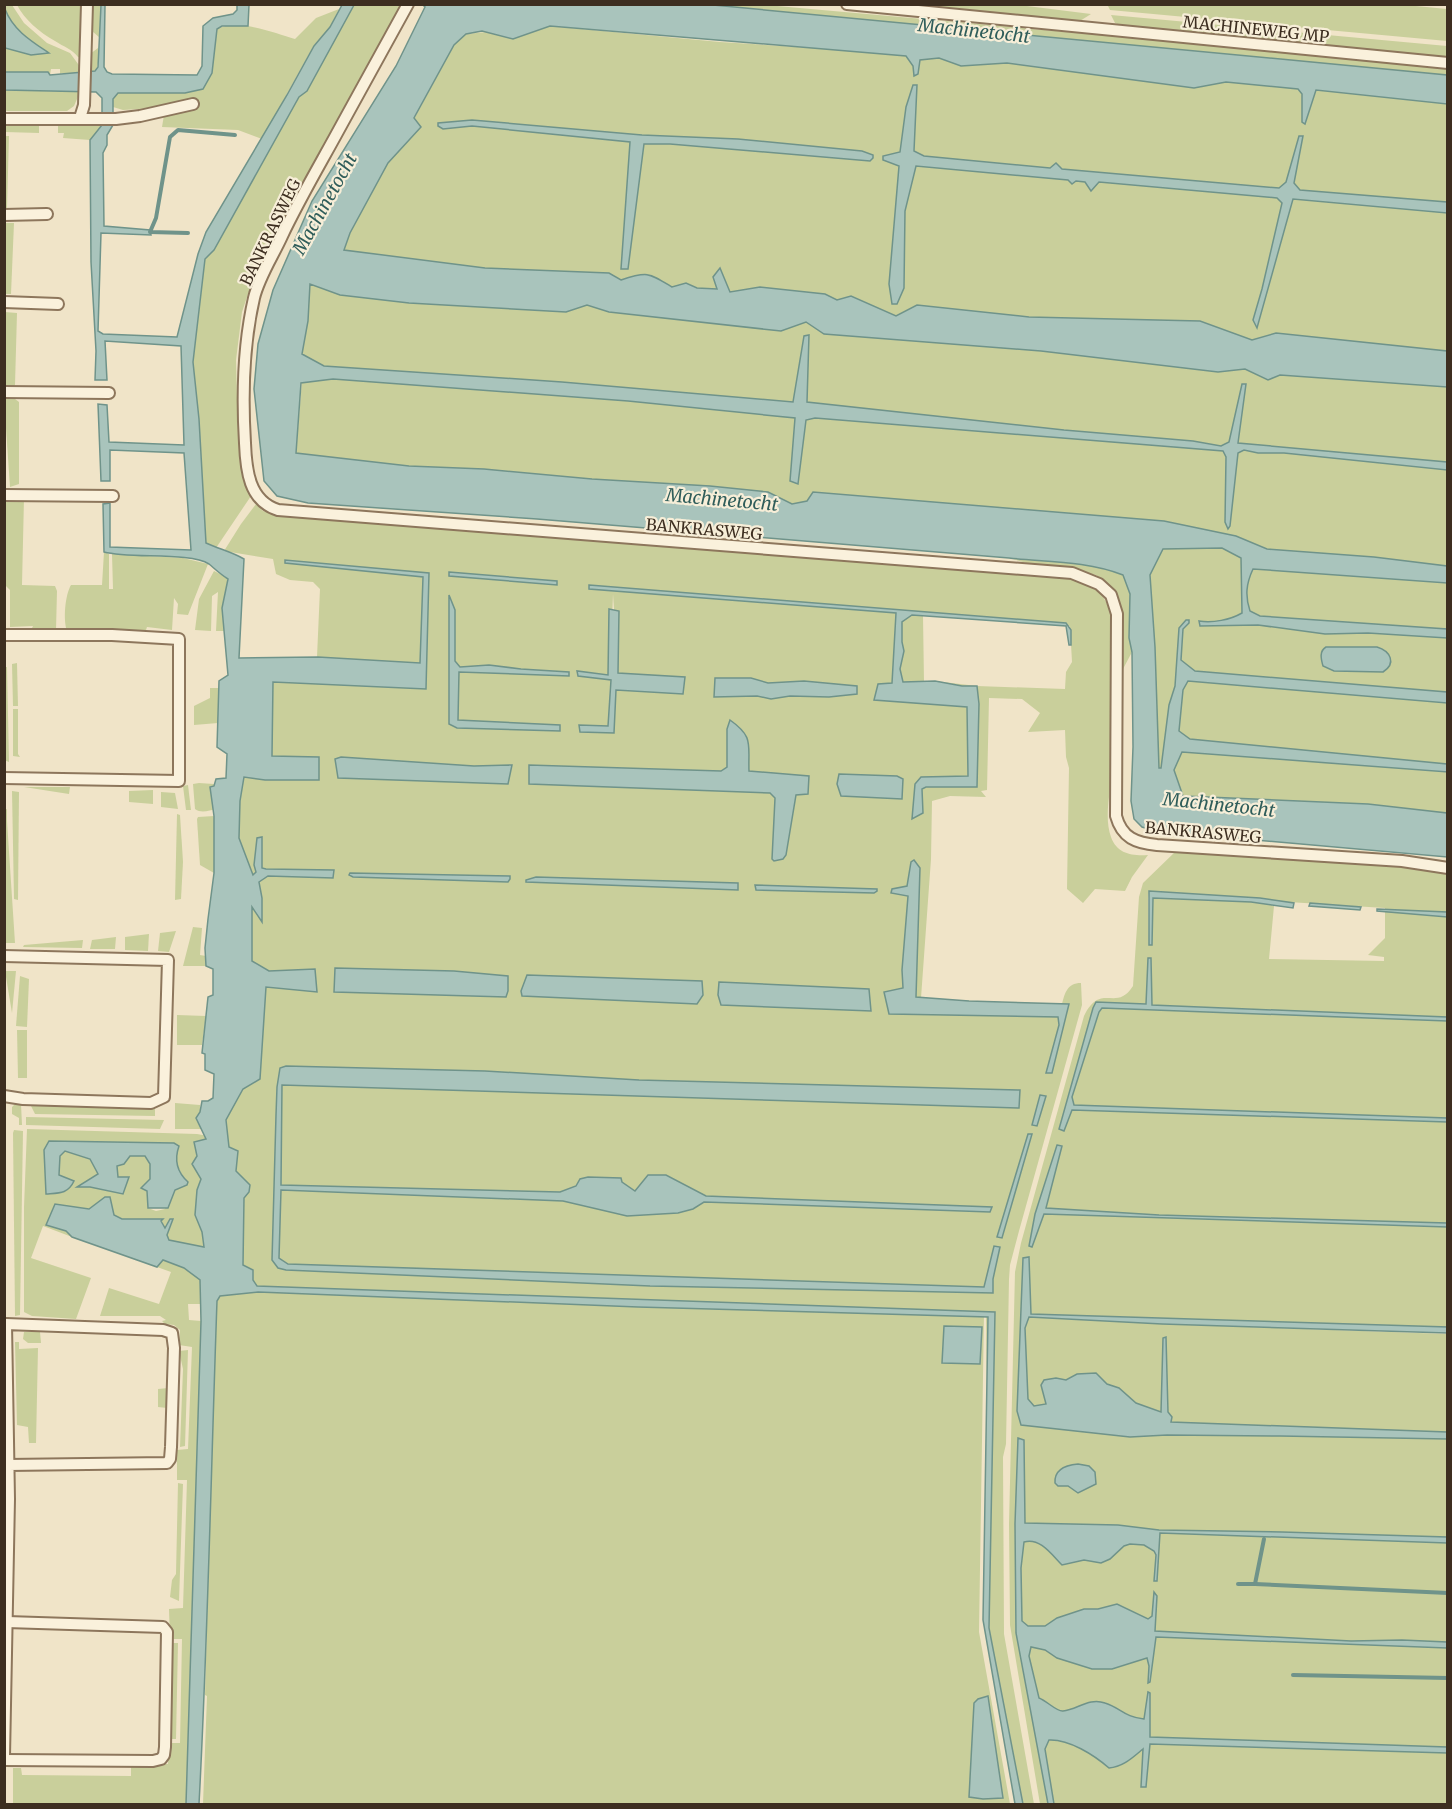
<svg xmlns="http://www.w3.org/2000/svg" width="1452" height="1809" font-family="Merriweather,serif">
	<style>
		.green { fill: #c9cf9b; fill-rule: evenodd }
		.water { fill: #a9c4bc; stroke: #6f938a; stroke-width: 1.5 }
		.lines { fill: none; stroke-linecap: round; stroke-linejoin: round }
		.stream { stroke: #6f938a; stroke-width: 4 }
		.street-casing { stroke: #8d765c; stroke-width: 14 }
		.street { stroke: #faf1dc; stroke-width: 10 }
		.labels { text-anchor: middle; stroke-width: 4.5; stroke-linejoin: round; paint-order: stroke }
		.street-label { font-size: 16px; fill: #3d2e20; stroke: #f7eed8 }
		.water-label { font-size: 18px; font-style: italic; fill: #2f5d5a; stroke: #f7eed8 }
	</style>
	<rect width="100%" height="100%" fill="#f0e4c8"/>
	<g class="green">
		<polygon points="1107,4 1395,4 1447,9 1447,41 1110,10"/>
		<path d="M5,5H12L24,23L47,43L70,53L81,68V73H62L60,74V69H51L50,75L48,72H5L4,47L31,55L48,53C32,42 5,26 5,5Z"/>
		<path d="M17,5H82V58L78,57C72,49 64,47 55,41C39,32 25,20 17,5Z"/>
		<polygon points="92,5 101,5 100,38 92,31"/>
		<polygon points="354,5 403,5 275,233 248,294 242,312 236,360 238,435 244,474 251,496 216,548 206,543 199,419 193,362 205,259 214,250 299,97 307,91"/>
		<polygon points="713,5 766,5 1447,66 1447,75"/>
		<polygon points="906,5 1019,5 1091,14 1080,21 1073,21 929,8"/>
		<path d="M339,9L330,27L314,45L262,139L238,130L162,127L164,115L170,107L123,110L113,107V99L118,93H185L212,73L217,29C237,18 274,33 295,39L316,18Z"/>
		<polygon points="1111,15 1447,46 1447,57 1120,25 1115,23"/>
		<polygon points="550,26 720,42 908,54 1316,90 1447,104 1447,813 1368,804 1183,796 1174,770 1158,768 1150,574 1163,549 1167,522 813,492 807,501 792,504 592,479 484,469 409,466 296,453 304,356 302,355 309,283 344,250 350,233 388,163 421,127 414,119 454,45 466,34"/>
		<path d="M98,48C98,57 101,70 90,73V54Z"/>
		<polygon points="4,90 80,92 74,106 67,111 7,111 5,110"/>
		<polygon points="58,124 102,125 90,140 63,138 64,133 58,133"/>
		<polygon points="5,125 39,125 39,133 5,132"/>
		<polygon points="5,136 9,136 7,208 4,208"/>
		<polygon points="4,223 14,223 11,294 5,294"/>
		<polygon points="5,312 17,313 15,385 11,388 5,387"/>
		<polygon points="4,399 15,399 19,402 19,484 10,487"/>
		<polygon points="24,498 22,585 55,586 57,591 56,630 31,630 33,626 10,627 10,590 4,584 4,499"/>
		<path d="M256,504L263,511L278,515L1056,575C1093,585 1101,582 1114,622C1113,669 1115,716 1113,764C1112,786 1103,815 1111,837C1117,854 1132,856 1148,855L1132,877L1125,891L1095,889L1083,903L1067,889L1069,768L1066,757L1065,730L1028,732L1040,713L1022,699L989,698L987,790L981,791L986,797L950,796L932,801L931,859L921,998H916L919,882L916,999L1062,1004C1065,993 1067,983 1081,983L1082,1005L1019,1231L1010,1265L1009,1279L1006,1444L1003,1457L1004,1634L1034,1804H1022L989,1628L986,1312H984L979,1632L1010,1804H203L207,1696L205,1695L216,1304L243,658L317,657L320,589L313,582L290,580L276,574L273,559L224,551L241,524ZM449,572L557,581V584L450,576ZM613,594L616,639L608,703L611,680L578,676L577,672L608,675L610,671ZM883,609L1070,626L1072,662L1066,672L1065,689L977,686L935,681L924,682L923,616H908L903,613ZM489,665L521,669L556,671L566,675L461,671Z"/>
		<path d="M104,552L109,554V589H113L112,554L183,558L208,564L188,615L177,614L178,604L174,598L172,630L147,627L145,633L67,631C63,620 65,595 71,585H102Z"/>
		<path d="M1009,558C1047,562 1087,561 1123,575L1130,594L1129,638L1132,652L1123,669L1121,606L1110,586L1096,575L1077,571L1037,566Z"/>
		<polygon points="214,571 228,578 222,608 224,631 216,631 218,592 212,596 211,631 195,630 199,599"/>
		<polygon points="17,663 18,706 13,706 12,664"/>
		<polygon points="5,667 7,667 9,762 4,760"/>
		<polygon points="210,688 219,688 218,723 194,725 194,706 210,698"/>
		<polygon points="13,709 18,709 18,754 20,757 13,756"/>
		<path d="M199,783L214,784L217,809C209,810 202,814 195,809L193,784Z"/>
		<polygon points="188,785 191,810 186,810 183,786"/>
		<polygon points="24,787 70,787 69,794"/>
		<polygon points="153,790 153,804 129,802 129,791"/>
		<polygon points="12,791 19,792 18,900 14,899"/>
		<polygon points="161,792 175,793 178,809 161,807"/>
		<polygon points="7,809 7,821 15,943 5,943 4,810"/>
		<polygon points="177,814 180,815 183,862 181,899 175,900"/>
		<polygon points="214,816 214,873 200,865 197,819 198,817"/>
		<path d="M1198,851L1384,865L1447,872V913L1396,910L1447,917V1327L1031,1314L1029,1257L1023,1258L1017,1411L1021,1423L1025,1328L1029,1317L1162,1324L1447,1334V1804H1053L1029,1656L1028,1626L1022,1621L1021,1568L1025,1523L1024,1440L1019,1438L1015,1524L1016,1633L1048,1804H1040L1010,1625L1009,1524L1015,1272L1021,1243L1084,1016C1101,981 1116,1013 1133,986L1139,897L1143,883L1175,852ZM1149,891L1268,901L1153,898L1151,945H1149L1148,898ZM1272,901L1385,908V938L1368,955L1384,957V961L1269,959L1274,906H1272ZM1149,958H1151L1152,1005L1401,1015L1145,1010L1132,1005H1147Z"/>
		<polygon points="193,927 202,928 200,955 206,956 206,966 183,966"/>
		<polygon points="176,931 169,952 158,951 160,933"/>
		<polygon points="149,934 148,951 125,950 125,937"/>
		<polygon points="116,937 115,949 90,949 92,940"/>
		<polygon points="83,940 82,948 23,947 24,945"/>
		<polygon points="5,971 16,971 12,1013"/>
		<polygon points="20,976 29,979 27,1027 16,1026"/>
		<polygon points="177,1015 206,1016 202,1045 177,1045"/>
		<polygon points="17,1030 27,1030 27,1078 18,1078"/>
		<polygon points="175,1103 200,1105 201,1129 175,1129"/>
		<polygon points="15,1104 21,1104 22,1125 19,1125 19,1118 12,1114 12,1107"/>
		<polygon points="30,1104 155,1107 155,1116 35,1114"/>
		<polygon points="26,1117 164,1120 160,1129 26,1125"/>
		<path d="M27,1129L197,1134L208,1136L195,1208L202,1232L204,1248L169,1240L167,1235L173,1220L165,1228L161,1220L122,1219L114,1215L110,1197C100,1197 97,1207 88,1209C81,1211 71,1207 63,1205L47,1225L66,1231L72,1237L43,1226L31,1258L91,1278L76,1319L32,1316L24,1312V1207ZM152,1143H174C175,1158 177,1171 188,1182L174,1189L165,1209L156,1211L148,1208L147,1191L150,1179V1164L145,1156H130L124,1164L117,1166L118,1178H128L123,1194L90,1187L79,1186L98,1174L90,1159L65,1151L60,1156L59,1176L73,1181C68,1194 58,1194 46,1194L44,1150Z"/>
		<polygon points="14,1130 23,1131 20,1315 15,1316 13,1133"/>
		<polygon points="162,1260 184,1268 200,1280 201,1304 188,1304 189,1320 201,1321 186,1804 13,1804 13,1768 21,1768 22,1775 131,1776 131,1763 168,1764 169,1743 180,1743 182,1639 170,1639 169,1609 183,1608 187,1480 177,1480 177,1450 188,1449 192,1347 179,1345 180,1330 174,1325 165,1324 162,1321 166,1320 160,1316 100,1316 109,1288 159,1304 171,1272 157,1267"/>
		<polygon points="24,1332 40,1332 41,1343 28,1343 23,1339"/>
		<polygon points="15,1342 19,1342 19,1349 38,1348 36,1443 29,1443 28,1427 17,1425"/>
		<polygon points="188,1350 185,1446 180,1447 183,1369 179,1351"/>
		<polygon points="168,1388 167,1408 158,1407 158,1389"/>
		<polygon points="178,1483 183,1484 179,1601 170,1597 172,1580 176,1574"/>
		<polygon points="170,1643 178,1643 176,1739 169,1739"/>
	</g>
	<g class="water">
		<path d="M101,5H105L104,67L107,72L112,74L197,75L202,66L203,26L213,18L233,14L237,10V5H249L248,26H222L217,29L212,73L203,89L185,93H118L113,99V125L107,135V145L103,153L104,226L150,230L151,235L101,233L98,331L103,334L177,337L198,254L206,232L287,95L314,46L330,27L342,5H354L307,91L299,97L214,250L205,259L193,362L199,419L206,543C219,549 232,552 244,559L239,658L318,657L420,663L423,577L285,563V560L429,573L426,689L273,682L272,756L319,757V780H265L244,777L240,801L239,838L253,875L256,872L254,865L257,838L262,837V868L266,869L334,870L333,878L268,876L259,882L262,898V922L252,907V961L269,971L315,969L317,992L266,987L260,1079L243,1089L226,1120L229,1147L238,1151L236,1171L250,1185L249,1192L244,1198L243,1265L253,1270V1280L257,1286L995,1312L989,1628L1023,1804H1015L983,1620L988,1317L638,1307L258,1292L220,1296L217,1301C211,1469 208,1637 199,1804H186L201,1321L200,1280L184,1268L163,1260L157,1267L72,1237L66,1231L46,1225L55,1204L89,1209L105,1197H110L114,1215L122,1219H163L161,1221L165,1228L170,1219H173L167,1235L169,1240L204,1247L202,1232L195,1215L197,1190L201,1179L192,1164L197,1156L194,1142L206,1139L196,1118L200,1112L202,1101H208L213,1098L214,1074L205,1070V1054L202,1053L208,997L213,995V969L206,966L205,948L208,919L214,873V816L210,787L214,786L216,779L226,778L227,754L217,747L219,681L228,675L222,608L228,579C220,574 215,569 209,564C190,552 130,559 104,552L103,504L110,503V547L191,550L184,453L110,450V481H101L98,404L107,405L109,442L184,445L181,346L105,341L107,380H95L96,351L91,262L90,140L102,125V98L96,92L5,90V72H48L50,75L95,71L98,67Z"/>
		<path d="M423,5H713L1447,75V104L1316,90L1305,124L1302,122V94L1298,89L1226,82L1194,88L1007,63L961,66L939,58L920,60L918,74L914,76L913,66L906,56L550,26L513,39L482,31L466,34L454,45L414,118L421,127L388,163L350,233L344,250L485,268L609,273L621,280C648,271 649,273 672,287L686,283L697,288L717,289L713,277L720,268L730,292L760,287L825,294L837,300L851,296L896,316L917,305L1029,317L1200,321L1252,340L1276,333L1447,351V387L1280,375L1268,380L1245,369L1218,372L1041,351L824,334L806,322L781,331L609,312L587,305L566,312L409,303L340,295L310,284L308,321L302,354L324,366L562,382L793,402L804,336L809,335L807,402L1064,430L1193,441L1221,446L1229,442L1242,384H1246L1238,443L1447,462V470L1284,453H1258L1244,450L1238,453L1230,526L1228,529L1225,522L1226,457L1223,451L815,418L806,420L798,484L790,481L795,418L628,401L333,379L301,383L296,453L409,466L484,469L592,479L710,486L768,492L792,504L807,501L813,492L1164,521L1236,536L1267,549L1374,557L1447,566V583L1253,569C1246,584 1245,596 1250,611L1260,616L1447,629V638L1368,633L1325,634L1258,625L1200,626L1199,621C1213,623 1230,620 1242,613L1241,558L1222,548L1163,549L1150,575L1155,647L1159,768H1161L1169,705L1175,686L1179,628L1186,620H1189V623L1183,629L1181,660L1195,671L1447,692V703L1188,681L1183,690L1179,731L1190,739L1447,764L1448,772L1182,752L1174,770L1183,796L1368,804L1447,813V857L1155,831L1142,827L1134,819L1131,801L1133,747L1132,652L1129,638L1130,594L1123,575C1087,561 1047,562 1009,558L537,519L308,503L277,496L264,481L254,389L258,344L273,290L312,201L396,66L425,7Z"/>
		<path d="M5,9C13,30 31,41 49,53L31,55L5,48Z"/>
		<polygon points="913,85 917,85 914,151 924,156 1050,168 1056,163 1062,169 1279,188 1286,182 1299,136 1303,136 1294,183 1300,190 1447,202 1447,213 1293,199 1257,328 1253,320 1262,289 1282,203 1277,198 1099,182 1091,191 1085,182 1076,181 1072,184 1068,180 916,166 905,211 904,288 897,304 892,304 889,284 899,166 883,160 883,156 900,152 906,107"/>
		<polygon points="472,120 642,135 738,139 862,151 873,155 873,158 870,161 670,144 644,144 628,269 621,269 630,142 472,126 443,129 438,126 438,123"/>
		<polygon points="449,572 557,581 557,585 449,576"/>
		<polygon points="589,585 1066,623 1071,630 1071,645 1069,645 1066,626 912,615 902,622 902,642 904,651 900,669 903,682 935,681 962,686 977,686 979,704 977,787 926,787 922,789 923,813 912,819 915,784 921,777 968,776 967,707 874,700 878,684 892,683 896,613 589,589"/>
		<polygon points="449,595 455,610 455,661 460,667 489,665 521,669 569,672 569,676 459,672 458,720 560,725 560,731 457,728 449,724"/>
		<polygon points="609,609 619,611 618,673 685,677 683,694 616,690 614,733 580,732 579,725 608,726 611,680 578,676 577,671 608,675"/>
		<path d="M1326,647H1377C1390,651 1397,663 1383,672L1334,671L1323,666C1321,659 1319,651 1326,647Z"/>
		<polygon points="715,678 751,678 768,683 804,681 857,686 857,694 829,697 790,696 771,699 757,696 714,697"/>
		<path d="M730,720C754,737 748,744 749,771L809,776L808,794L796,795L786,855L783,859L774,861L772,859L775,798L770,793L529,784V765L721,771L727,767V729Z"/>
		<polygon points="341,757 474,766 512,765 508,784 338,778 335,759"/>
		<polygon points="839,774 897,776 903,779 902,799 841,796 837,784"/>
		<polygon points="914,860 920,868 916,997 969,1001 1069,1004 1052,1073 1046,1073 1059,1025 1058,1017 889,1014 884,992 903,988 902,970 908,896 891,893 892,889 907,886 911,862"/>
		<polygon points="350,873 510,876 510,879 508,882 353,877 349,875"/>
		<polygon points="536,877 738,883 738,890 526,882 526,880"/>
		<polygon points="755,885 877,889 877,891 874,893 756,890"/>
		<polygon points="1149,891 1260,898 1294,903 1293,908 1251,902 1153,898 1152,945 1149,945"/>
		<polygon points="1310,903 1361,907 1360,910 1309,906"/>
		<polygon points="1377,909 1447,912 1447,917 1377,911"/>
		<polygon points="1148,958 1151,958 1152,1005 1447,1017 1447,1021 1102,1008 1099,1012 1072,1097 1074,1105 1447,1118 1447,1122 1072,1110 1064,1131 1059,1129 1093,1008 1096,1002 1146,1004"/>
		<polygon points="335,968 454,971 508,976 508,991 506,997 334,992"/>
		<polygon points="527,975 702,981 703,995 697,1004 522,996 521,991"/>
		<polygon points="719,982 869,989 871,1011 721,1005 718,995"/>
		<polygon points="286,1066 485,1071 639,1080 1020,1090 1019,1108 282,1085 281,1185 560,1192 576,1186 580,1179 588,1177 621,1178 622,1182 635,1191 648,1175 666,1175 706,1196 992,1207 990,1212 704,1202 693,1209 678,1213 627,1216 563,1201 281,1190 279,1258 288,1264 984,1287 994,1246 1000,1247 993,1279 993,1293 650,1286 286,1270 278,1268 272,1260 276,1115 277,1087 280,1068"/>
		<polygon points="1040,1095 1046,1096 1037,1126 1032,1125"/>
		<polygon points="1028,1134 1032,1134 1002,1238 997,1237"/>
		<path d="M49,1141L174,1143L179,1146C174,1160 177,1172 188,1182L187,1185L175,1190L168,1208H148L147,1191L141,1188L150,1179V1164L145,1156H130L124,1164L117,1166L118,1177H129L123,1194L90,1187H77L98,1174L90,1159L65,1151L60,1156L59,1175L74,1181C68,1194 59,1193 46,1194L44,1150Z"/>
		<polygon points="1057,1145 1062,1146 1046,1208 1159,1215 1447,1223 1447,1227 1044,1214 1032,1247 1029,1246 1035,1214"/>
		<polygon points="1029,1257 1031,1314 1448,1327 1447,1333 1162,1324 1029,1317 1025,1328 1028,1399 1034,1406 1046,1404 1041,1385 1044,1380 1056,1378 1066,1380 1077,1374 1096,1373 1107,1384 1119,1388 1136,1403 1161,1412 1163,1338 1166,1337 1168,1412 1172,1417 1171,1422 1447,1432 1447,1439 1280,1436 1167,1435 1130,1437 1021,1425 1017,1411 1023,1258"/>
		<polygon points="944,1326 982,1327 980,1364 942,1363"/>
		<path d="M1018,1438L1024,1440L1025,1523L1118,1525L1159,1530L1282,1532L1447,1537V1543L1160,1533L1157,1581H1154L1156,1555L1154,1551L1144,1545L1130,1544L1124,1546L1110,1559L1101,1563L1084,1560L1062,1565C1052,1555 1040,1537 1024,1542L1021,1568L1022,1621L1028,1626H1045L1057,1618L1084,1609H1098L1117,1604L1148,1619L1152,1616L1154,1592L1157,1596L1155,1631L1351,1641L1402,1640L1447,1642V1648L1156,1637L1150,1682L1148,1683L1149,1666L1147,1658L1112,1669H1092L1057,1658L1045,1650L1031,1647L1029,1656L1039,1698C1047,1701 1057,1712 1063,1711C1077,1710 1089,1697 1105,1703C1121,1708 1124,1717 1144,1719L1148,1692L1150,1693V1737L1447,1747V1753L1150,1744L1146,1787H1141L1143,1749C1132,1758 1123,1767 1109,1768C1094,1755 1069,1739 1049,1740L1045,1749L1054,1804H1048L1016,1633L1015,1524Z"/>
		<path d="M1078,1464L1089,1466L1095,1472L1096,1484L1078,1493L1068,1486H1058L1055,1483C1054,1469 1067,1465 1078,1464Z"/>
		<polygon points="988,1696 1003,1798 983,1799 969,1797 974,1703 978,1699"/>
	</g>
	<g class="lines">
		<g class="stream">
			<polyline points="188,233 150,232 156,218 170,137 178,130 235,135"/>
			<polyline points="1238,1584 1255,1584 1264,1539"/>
			<polyline points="1255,1584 1448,1593"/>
			<polyline points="1293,1675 1448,1678"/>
		</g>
		<defs>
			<g id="street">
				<path d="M408,4C386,44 364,84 342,124C322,161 300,198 282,236C273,256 259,277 254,298C243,346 242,394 245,443C246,470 249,501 278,510L1072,573L1099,584L1111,595L1117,614L1116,816C1122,838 1136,843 1157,845L1402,861L1448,868"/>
				<polyline points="847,4 1448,63"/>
				<polyline points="80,118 84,105 87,4"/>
				<polyline points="4,119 116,119 140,116 193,104"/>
				<polyline points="4,215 47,214"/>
				<polyline points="4,302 58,304"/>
				<polyline points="4,392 109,393"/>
				<polyline points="4,495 113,496"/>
				<polyline points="4,635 112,635 179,639 179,781 4,778"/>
				<polyline points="4,956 168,960 164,1097 151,1103 23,1099 4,1096"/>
				<polyline points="4,1756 9,1499 6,1324 163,1330 172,1333 174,1348 171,1447 170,1459 167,1463 8,1465"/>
				<polyline points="4,1760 153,1761 161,1759 164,1755 165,1747 167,1632 163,1627 7,1622"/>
			</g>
		</defs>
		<use href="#street" class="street-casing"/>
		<use href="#street" class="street"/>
	</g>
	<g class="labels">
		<g class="street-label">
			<text transform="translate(1256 29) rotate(6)" y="6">MACHINEWEG MP</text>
			<text transform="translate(270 232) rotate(-64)" y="6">BANKRASWEG</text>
			<text transform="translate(704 529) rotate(5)" y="6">BANKRASWEG</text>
			<text transform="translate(1203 832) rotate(5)" y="6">BANKRASWEG</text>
		</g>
		<g class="water-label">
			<text transform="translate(974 31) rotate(6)" y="6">Machinetocht</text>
			<text transform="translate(325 204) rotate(-61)" y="6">Machinetocht</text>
			<text transform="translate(722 500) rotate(5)" y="6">Machinetocht</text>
			<text transform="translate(1219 805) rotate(6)" y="6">Machinetocht</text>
		</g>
	</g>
	<rect width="1452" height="1809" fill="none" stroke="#3d2e20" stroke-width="12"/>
</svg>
